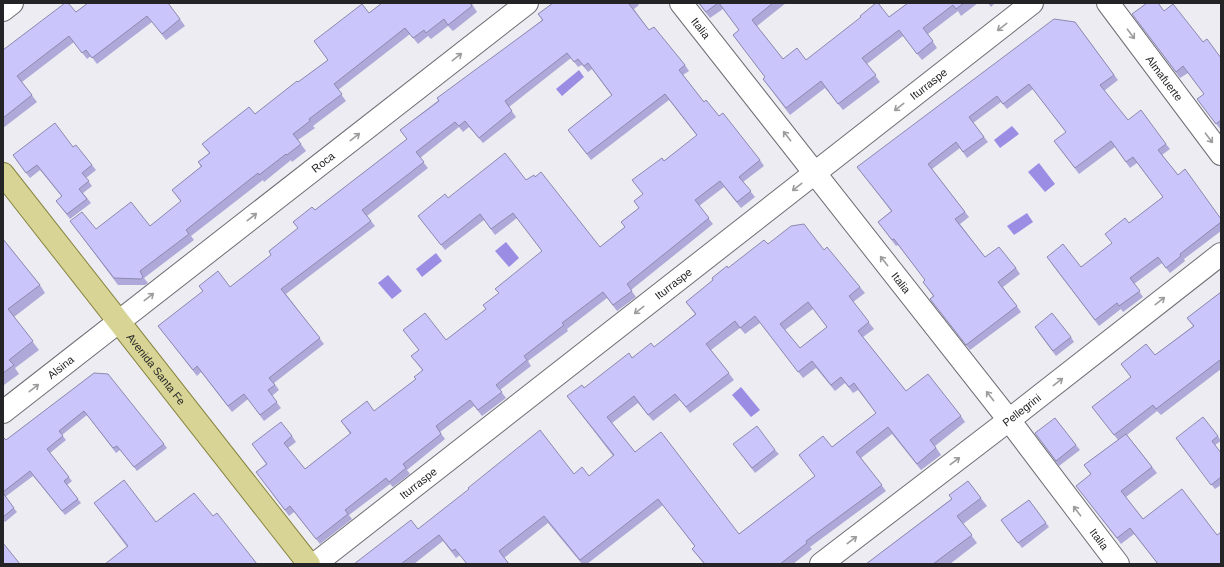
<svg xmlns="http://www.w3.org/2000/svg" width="1224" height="567" font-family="Helvetica,sans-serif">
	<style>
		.water { fill: #9a8de3 }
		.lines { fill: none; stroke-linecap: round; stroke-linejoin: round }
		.minor-casing { stroke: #6f6e74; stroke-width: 24 }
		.major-casing { stroke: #878440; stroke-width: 24 }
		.minor { stroke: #fff; stroke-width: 22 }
		.major { stroke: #d7d495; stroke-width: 22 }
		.wall { fill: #aea9d8; fill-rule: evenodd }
		.building { fill: #cac5fb; stroke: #8d8ab0; fill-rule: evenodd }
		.oneway { stroke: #9c9c9d }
		.labels { text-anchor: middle; stroke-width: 3.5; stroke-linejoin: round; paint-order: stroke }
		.street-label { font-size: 11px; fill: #242426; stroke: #ececf2 }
	</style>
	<rect width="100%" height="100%" fill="#ececf2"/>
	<g class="water">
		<polygon points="579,70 584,77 562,96 556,89"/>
		<polygon points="1012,126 1019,134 1000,148 994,140"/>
		<polygon points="1039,163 1055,184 1045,192 1028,172"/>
		<polygon points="1027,213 1033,222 1014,235 1007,226"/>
		<polygon points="506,242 519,258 509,267 495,251"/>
		<polygon points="436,253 442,261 422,277 416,269"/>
		<polygon points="388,275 402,291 392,299 378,283"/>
		<polygon points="741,387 760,410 751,417 732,395"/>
	</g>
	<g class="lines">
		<defs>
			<g id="minor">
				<path id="s1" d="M681,3L1009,420L1118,564"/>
				<path id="s2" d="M1108,3L1221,154"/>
				<polyline points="3,10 12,3"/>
				<path id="s3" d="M3,412L527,3"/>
				<path id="s4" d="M315,564L1032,3"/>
				<path id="s5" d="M821,564L1009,420L1221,254"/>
			</g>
			<g id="major">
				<path id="s6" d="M3,174L309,564"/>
			</g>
		</defs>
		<use href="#minor" class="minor-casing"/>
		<use href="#major" class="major-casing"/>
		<use href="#minor" class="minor"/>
		<use href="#major" class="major"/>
	</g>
	<g class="wall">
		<polygon points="88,3 180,19 185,26 166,40 152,22 97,64 91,56 87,59 74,42 22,82 37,102 3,128 3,50 76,12"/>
		<polygon points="382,3 473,3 472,4 477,12 453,31 448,26 431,39 428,36 418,44 410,34 338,90 346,101 313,126 315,128 298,140 306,151 292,162 291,160 264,182 263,180 191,236 194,240 144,278 148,283 145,285 118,285 70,221 96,229 150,226 181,202 172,190 201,167 198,162 209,153 202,144 255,114 328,60 314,41 369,13"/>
		<polygon points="553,3 637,3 639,5 634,9 649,30 685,65 689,71 683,75 704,102 719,116 760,160 764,166 743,182 755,197 741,208 724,187 699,206 713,224 631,290 636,297 617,311 607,298 567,329 568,331 528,361 531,366 500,390 506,398 482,416 474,406 440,432 445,439 407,470 410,474 393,487 390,484 349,515 352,519 320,544 294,512 289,516 256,472 266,464 252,444 292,436 296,442 288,448 305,469 350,434 341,421 374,411 416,379 422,370 411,356 419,350 403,330 446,340 486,309 499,294 542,251 517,218 495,235 484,220 445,250 418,216 448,198 526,180 600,247 625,227 621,222 639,208 643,194 632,180 664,161 697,136 669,100 591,160 568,130 612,96 592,69 588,72 582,65 578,67 571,58 509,107 516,117 483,143 469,127 463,132 459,127 420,158 428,168 367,216 375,226 286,294 324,344 274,383 279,390 272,396 281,408 264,421 248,399 232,412 201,372 197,376 158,326 203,292 199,286 230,287 271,255 298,228 293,222 315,210 407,139 400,130 542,20 538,14"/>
		<polygon points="698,3 786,3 757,26 783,59 806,60 889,17 908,3 978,3 961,16 958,11 928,34 937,48 922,60 903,36 867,64 880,82 843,110 825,88 790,115 763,79 765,77 733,35 739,30 723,9 710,18"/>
		<polygon points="988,3 995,3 991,7"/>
		<polygon points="1164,11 1221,58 1221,130 1197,99 1204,94 1188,73 1180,78 1137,21"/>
		<polygon points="1075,22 1118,80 1104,91 1128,120 1166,144 1170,149 1162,155 1178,175 1221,219 1221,231 1184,259 1185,261 1170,273 1162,263 1134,284 1143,297 1123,312 1121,309 1099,326 1051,263 1081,267 1112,244 1129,223 1163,197 1137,163 1130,168 1115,147 1079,174 1054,141 1066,132 1033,89 1007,109 1001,102 973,123 988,142 967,158 960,148 932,169 969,217 960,224 985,257 1016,268 1020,274 1003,287 1021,312 970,350 930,299 933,296 923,282 925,280 898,245 896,246 878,222 891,211 857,167"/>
		<polygon points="73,147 92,165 96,170 86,178 92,186 83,193 91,203 70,219 56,201 62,197 40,170 30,178 16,160"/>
		<polygon points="3,239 40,285 45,293 14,317 39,350 15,368 19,374 4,385 3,384"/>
		<path d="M768,244L824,250L860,287L865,293L853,302L874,329L863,337L906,391L961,416L965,422L935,446L941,455L921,470L892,434L861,458L886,491L810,547L812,549L793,564H704L692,549L695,547L663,505L587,564H582L548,523L504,558L509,564H467L460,555L456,558L443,541L414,564H354L418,529L574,474L589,476L613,456L567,396L584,388L632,358L654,347L695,314L686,302L728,268ZM813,309L827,327L800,348L785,330ZM760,323L803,378L816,368L835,391L845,383L853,393L858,390L876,413L832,447L799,455L815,476L739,534L635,452L612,423L638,403L653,421L680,400L690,413L734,380L711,350L740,328L745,334Z"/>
		<polygon points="1221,292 1221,369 1161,415 1157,411 1127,435 1157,473 1126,497 1143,519 1221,564 1158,564 1134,534 1121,544 1076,486 1091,475 1084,465 1118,440 1092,407 1131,377 1121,364 1155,355 1193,326 1187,318"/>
		<polygon points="1038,332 1071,337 1074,342 1056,356"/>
		<polygon points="94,373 164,444 167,448 137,471 120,450 116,453 87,415 62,435 66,440 50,453 72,481 67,485 81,503 65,515 33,476 5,497 17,512 5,522 3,520 3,437 6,440"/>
		<polygon points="1035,433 1076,445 1080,450 1059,466"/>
		<polygon points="1218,436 1221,441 1215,445 1221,453 1221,485 1215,489 1179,443"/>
		<polygon points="733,444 775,450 779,454 755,473"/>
		<polygon points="968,481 987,506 963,524 977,543 950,564 866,564 951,499"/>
		<polygon points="1029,500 1049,527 1022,548 1001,520"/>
		<polygon points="94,503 156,522 213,516 257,564 127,547"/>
	</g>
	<g class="building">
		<polygon points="65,3 68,3 76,12 88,3 168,3 180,19 162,34 147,16 92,58 86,50 82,53 69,36 17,76 32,95 3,118 3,50"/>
		<polygon points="382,3 470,3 472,6 448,25 444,19 426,33 424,30 413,38 405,28 334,84 342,94 309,119 310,121 293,134 301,144 287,155 286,154 259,175 258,173 186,230 189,234 140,271 143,277 141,279 114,278 70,221 82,212 96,229 131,202 150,226 181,201 172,190 202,166 198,162 210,153 202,144 249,107 255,114 297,81 298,82 328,60 314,41 362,4 369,13"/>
		<polygon points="553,3 630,3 629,4 649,30 654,27 685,65 679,70 704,102 706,100 719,116 723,113 760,160 739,177 751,191 737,202 720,181 695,200 709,218 627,284 632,291 613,305 603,292 562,323 564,325 524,356 527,360 496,385 502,392 478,410 470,400 436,426 441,434 403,464 406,468 389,482 386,478 345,510 348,514 316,539 290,506 285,510 256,472 267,464 252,444 281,422 292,436 284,443 305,469 351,433 341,421 367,401 374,411 416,379 414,377 423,370 411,356 419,350 403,330 425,313 446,340 486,309 483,305 499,293 495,289 542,251 513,213 491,229 480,214 441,245 418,216 445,194 448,198 505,153 526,180 534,175 535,177 541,172 600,247 625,227 621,222 639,208 634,201 643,194 632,180 662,158 664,161 697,135 665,94 587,154 568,130 612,95 588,63 584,66 578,59 574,62 567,53 505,101 512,111 479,138 465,121 459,126 455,122 416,152 424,162 362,210 371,221 281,289 320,338 269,378 275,385 268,390 277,402 260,415 244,394 228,406 197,366 193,370 158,326 203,291 199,286 218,271 230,287 271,255 269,251 298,228 293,222 312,207 315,210 407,139 400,130 439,101 437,98 543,20 538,14"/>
		<polygon points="699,3 718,3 706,12"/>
		<polygon points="719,3 773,3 752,20 783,59 797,48 806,60 861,17 860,16 876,3 878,3 889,17 908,3 964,3 956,9 953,5 923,28 933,41 917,54 899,30 862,58 876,75 838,104 821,81 786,108 763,79 765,77 733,35 739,30"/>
		<polygon points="1147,3 1158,3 1164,11 1173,4 1203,42 1207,39 1221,58 1221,120 1216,124 1197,99 1204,94 1183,66 1176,72 1132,14"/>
		<polygon points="1054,19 1075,22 1114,75 1100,85 1128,120 1141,110 1166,144 1158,150 1178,175 1185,169 1221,219 1221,222 1180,254 1181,256 1166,268 1158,257 1130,278 1140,291 1119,306 1117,303 1095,320 1047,257 1063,244 1081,267 1112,243 1105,234 1125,218 1129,223 1163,197 1133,157 1126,162 1111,141 1075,168 1054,141 1066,132 1029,84 1003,104 997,96 969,117 984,137 963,152 956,142 928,164 965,212 955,219 985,257 999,247 1016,268 998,282 1017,306 966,345 930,299 934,296 923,282 925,280 894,239 892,240 878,222 892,211 857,167"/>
		<polygon points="55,123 73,147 76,145 92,165 82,173 89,181 79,189 87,199 67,214 56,201 62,196 37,165 26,173 13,155"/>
		<path d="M804,224L824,250L827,247L860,287L849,296L869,322L858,331L906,391L928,374L961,416L930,440L936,448L917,464L888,427L856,452L882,485L806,541L807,543L780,564H705L692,549L695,546L658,499L580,560L544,516L499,551L509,564H467L455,549L452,551L439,535L401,564H354L411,520L418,529L469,489L468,488L540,430L574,474L582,467L589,476L614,455L567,396L582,385L584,388L629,353L632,358L651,343L654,347L696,314L686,302L713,280L712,278L727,266L728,268L764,240L768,244L791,226ZM808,302L827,327L800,348L780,324ZM755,316L798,372L812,361L831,385L841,377L849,387L854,383L876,413L832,447L823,436L799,455L815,476L739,534L661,432L635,452L607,417L634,396L648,415L675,394L686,407L729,373L706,344L735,321L740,328Z"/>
		<polygon points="3,239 40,285 8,309 33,341 9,360 14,365 3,373"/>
		<polygon points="1221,292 1221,361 1220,360 1156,409 1153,405 1114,435 1092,407 1131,377 1121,364 1146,344 1155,355 1194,326 1187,318"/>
		<polygon points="1052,313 1071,337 1053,351 1035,327"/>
		<polygon points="94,373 108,374 164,444 134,467 117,446 113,448 84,411 59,431 63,436 47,449 69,477 64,481 78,499 62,511 30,471 3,492 3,437 6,440"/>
		<polygon points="1203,417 1218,436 1212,441 1221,453 1221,477 1211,485 1176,438"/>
		<polygon points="1055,418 1076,445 1056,461 1035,433"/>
		<polygon points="757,426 775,450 752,468 733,444"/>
		<polygon points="1126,434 1152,467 1121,491 1143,519 1182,489 1217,535 1221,532 1221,564 1158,564 1130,528 1117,538 1076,486 1091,474 1084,465"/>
		<polygon points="124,480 156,522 194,493 213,516 217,513 257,564 105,564 128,546 94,503"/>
		<polygon points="968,481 981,498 957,516 972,535 933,564 866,564 952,499 949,495"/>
		<polygon points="3,493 14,508 3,517"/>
		<polygon points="1029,500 1046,523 1018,543 1001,520"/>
		<polygon points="3,543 20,564 3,564"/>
	</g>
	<defs><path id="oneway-shaft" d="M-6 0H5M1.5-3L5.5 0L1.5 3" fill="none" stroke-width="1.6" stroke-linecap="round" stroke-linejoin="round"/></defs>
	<g class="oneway">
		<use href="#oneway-shaft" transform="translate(1002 27) rotate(142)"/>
		<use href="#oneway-shaft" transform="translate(1131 34) rotate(53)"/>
		<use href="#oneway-shaft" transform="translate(457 57) rotate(-38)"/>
		<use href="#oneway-shaft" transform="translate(899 107) rotate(142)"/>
		<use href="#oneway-shaft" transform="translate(787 136) rotate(-128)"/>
		<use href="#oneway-shaft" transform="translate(355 137) rotate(-38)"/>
		<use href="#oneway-shaft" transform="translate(1209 138) rotate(53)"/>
		<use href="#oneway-shaft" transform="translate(797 187) rotate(142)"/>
		<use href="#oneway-shaft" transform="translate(252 217) rotate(-38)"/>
		<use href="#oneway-shaft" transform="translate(884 261) rotate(-128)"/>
		<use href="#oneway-shaft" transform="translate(149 297) rotate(-38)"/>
		<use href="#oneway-shaft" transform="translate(1160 301) rotate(-38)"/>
		<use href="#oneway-shaft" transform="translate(639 310) rotate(142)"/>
		<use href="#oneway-shaft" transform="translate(1058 382) rotate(-38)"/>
		<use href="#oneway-shaft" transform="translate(34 388) rotate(-38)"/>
		<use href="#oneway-shaft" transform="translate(990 396) rotate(-128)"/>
		<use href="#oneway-shaft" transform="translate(955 461) rotate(-37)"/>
		<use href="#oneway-shaft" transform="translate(1077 511) rotate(-127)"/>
		<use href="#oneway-shaft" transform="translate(852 540) rotate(-37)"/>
	</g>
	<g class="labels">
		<g class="street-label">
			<text dy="4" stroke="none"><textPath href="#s1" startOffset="32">Italia</textPath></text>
			<text dy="4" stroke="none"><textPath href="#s2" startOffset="94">Almafuerte</textPath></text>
			<text dy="4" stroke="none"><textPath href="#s4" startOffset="779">Iturraspe</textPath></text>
			<text dy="4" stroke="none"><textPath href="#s3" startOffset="406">Roca</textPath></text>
			<text dy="4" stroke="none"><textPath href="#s1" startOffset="356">Italia</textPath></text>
			<text dy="4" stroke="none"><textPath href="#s4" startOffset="455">Iturraspe</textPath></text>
			<text dy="4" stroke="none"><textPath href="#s3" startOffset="73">Alsina</textPath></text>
			<text dy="4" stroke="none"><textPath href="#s6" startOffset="248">Avenida Santa Fe</textPath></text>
			<text dy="4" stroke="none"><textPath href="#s5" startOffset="253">Pellegrini</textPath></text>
			<text dy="4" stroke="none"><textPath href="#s4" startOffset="131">Iturraspe</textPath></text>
			<text dy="4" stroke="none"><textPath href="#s1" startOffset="680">Italia</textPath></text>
		</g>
	</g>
	<rect width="1224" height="567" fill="none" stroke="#242426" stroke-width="8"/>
</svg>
